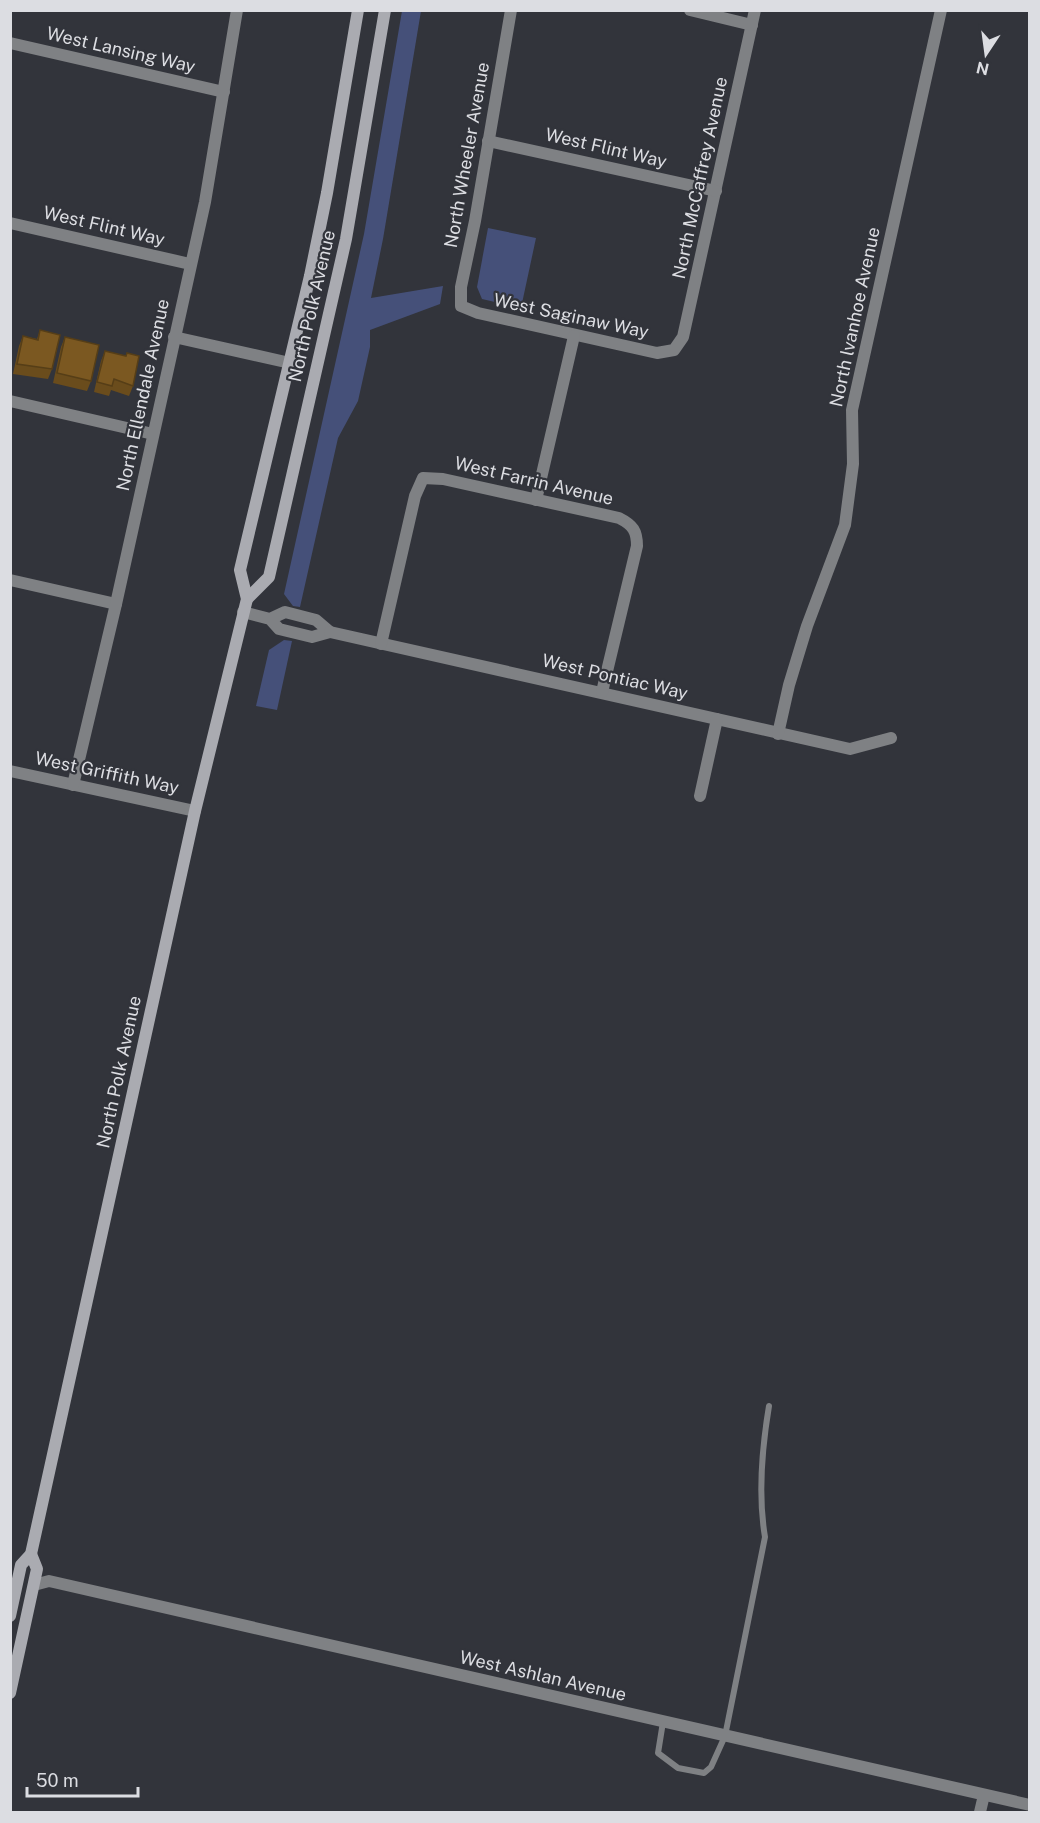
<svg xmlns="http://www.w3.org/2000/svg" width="1040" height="1823" font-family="'Public Sans',sans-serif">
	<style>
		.green { fill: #455079 }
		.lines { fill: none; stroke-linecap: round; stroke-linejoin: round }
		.service { stroke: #7f8184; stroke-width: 6 }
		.minor { stroke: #7f8184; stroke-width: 12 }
		.tertiary { stroke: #7f8184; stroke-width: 12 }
		.secondary { stroke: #aaabb1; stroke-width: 12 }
		.wall { fill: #6a4c1c }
		.building { fill: #7b5821; stroke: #563e17; stroke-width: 1.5 }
		.labels { text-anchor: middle; stroke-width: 4.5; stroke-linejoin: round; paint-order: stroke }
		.street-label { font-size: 18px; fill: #dcdde2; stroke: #32343b }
	</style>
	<rect width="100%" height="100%" fill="#32343b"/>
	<g class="green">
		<polygon points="402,11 421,11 383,239 371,298 443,286 440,304 370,330 370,347 358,401 338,438 300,607 293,606 284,594 364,234"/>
		<polygon points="488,228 536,238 521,308 482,299 477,287"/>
		<polygon points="284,640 292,641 277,710 256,706 269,650"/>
	</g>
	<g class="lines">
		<path class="service" d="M663,1722L658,1753L678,1768L704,1773L711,1767L725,1736L765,1537C758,1496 762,1448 769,1406"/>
		<g class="minor">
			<polyline points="511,10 475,221 461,287 461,306 478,313 657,353 674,350 683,337 755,10"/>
			<polyline points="690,10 752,25"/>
			<polyline points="10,43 224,92"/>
			<polyline points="488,141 716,191"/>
			<polyline points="10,223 190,264"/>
			<polyline points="174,337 290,363"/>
			<polyline points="10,401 153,434"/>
			<polyline points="536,500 574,336"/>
			<polyline points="10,580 116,604"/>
			<polyline points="243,612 270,619 279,629 312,637 330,632 316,620 285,612 270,619"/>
			<polyline points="330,632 850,749 891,738"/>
			<path d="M381,644L415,496L423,478L443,479L619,518C633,525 637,531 637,546L602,692"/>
			<polyline points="778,734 789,685 807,626 845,525 853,464 852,410 941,10"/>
			<polyline points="10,771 195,811"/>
			<polyline points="73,785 116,604 205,202 237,10"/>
			<polyline points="700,796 717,719"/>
			<polyline points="980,1812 984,1795"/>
		</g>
		<polyline class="tertiary" points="34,1585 49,1581 1030,1805"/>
		<g class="secondary">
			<polyline points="247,599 269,577 346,239 385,10"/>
			<polyline points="10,1616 21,1565 31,1554 195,811 247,599 240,570 310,276 327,193 358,10"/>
			<polyline points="10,1693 37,1569 31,1554"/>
		</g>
	</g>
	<g class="wall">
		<polygon points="40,330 52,369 48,379 13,374 19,346 23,336 37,339"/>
		<polygon points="65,337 91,381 87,391 53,383 61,347"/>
		<polygon points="105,351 133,386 129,396 111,390 109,396 94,392 101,361"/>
	</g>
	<g class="building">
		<polygon points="40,330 60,335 52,369 17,364 23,336 38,340"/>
		<polygon points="65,337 99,345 91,381 57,373"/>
		<polygon points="105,351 126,356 127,353 139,356 133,386 114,379 112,386 97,382"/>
	</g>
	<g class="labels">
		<g class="street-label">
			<text transform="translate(121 50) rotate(13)" y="6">West Lansing Way</text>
			<text transform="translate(606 148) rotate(13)" y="6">West Flint Way</text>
			<text transform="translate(467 155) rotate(-80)" y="6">North Wheeler Avenue</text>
			<text transform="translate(700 178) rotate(-78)" y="6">North McCaffrey Avenue</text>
			<text transform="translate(104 226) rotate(13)" y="6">West Flint Way</text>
			<text transform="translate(312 306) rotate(-77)" y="6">North Polk Avenue</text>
			<text transform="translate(571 316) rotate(12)" y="6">West Saginaw Way</text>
			<text transform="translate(855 317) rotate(-78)" y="6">North lvanhoe Avenue</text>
			<text transform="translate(143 395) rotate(-78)" y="6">North Ellendale Avenue</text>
			<text transform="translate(534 481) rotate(13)" y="6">West Farrin Avenue</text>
			<text transform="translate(615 677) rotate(13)" y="6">West Pontiac Way</text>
			<text transform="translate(107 773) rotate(12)" y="6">West Griffith Way</text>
			<text transform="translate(119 1072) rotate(-78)" y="6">North Polk Avenue</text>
			<text transform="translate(543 1676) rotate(13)" y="6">West Ashlan Avenue</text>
		</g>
	</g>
	<rect width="1040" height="1823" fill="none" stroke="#dcdde2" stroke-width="24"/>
	<g transform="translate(986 54) rotate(193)" stroke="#32343b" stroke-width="4.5" paint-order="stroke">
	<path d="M0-4.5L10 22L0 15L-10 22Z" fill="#dcdde2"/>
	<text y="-9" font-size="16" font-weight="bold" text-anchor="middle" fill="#dcdde2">N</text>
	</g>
	<path d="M27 1787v9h111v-9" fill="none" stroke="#dcdde2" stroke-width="3"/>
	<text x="36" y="1787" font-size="18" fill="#dcdde2" stroke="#32343b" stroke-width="4.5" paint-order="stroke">50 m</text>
</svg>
